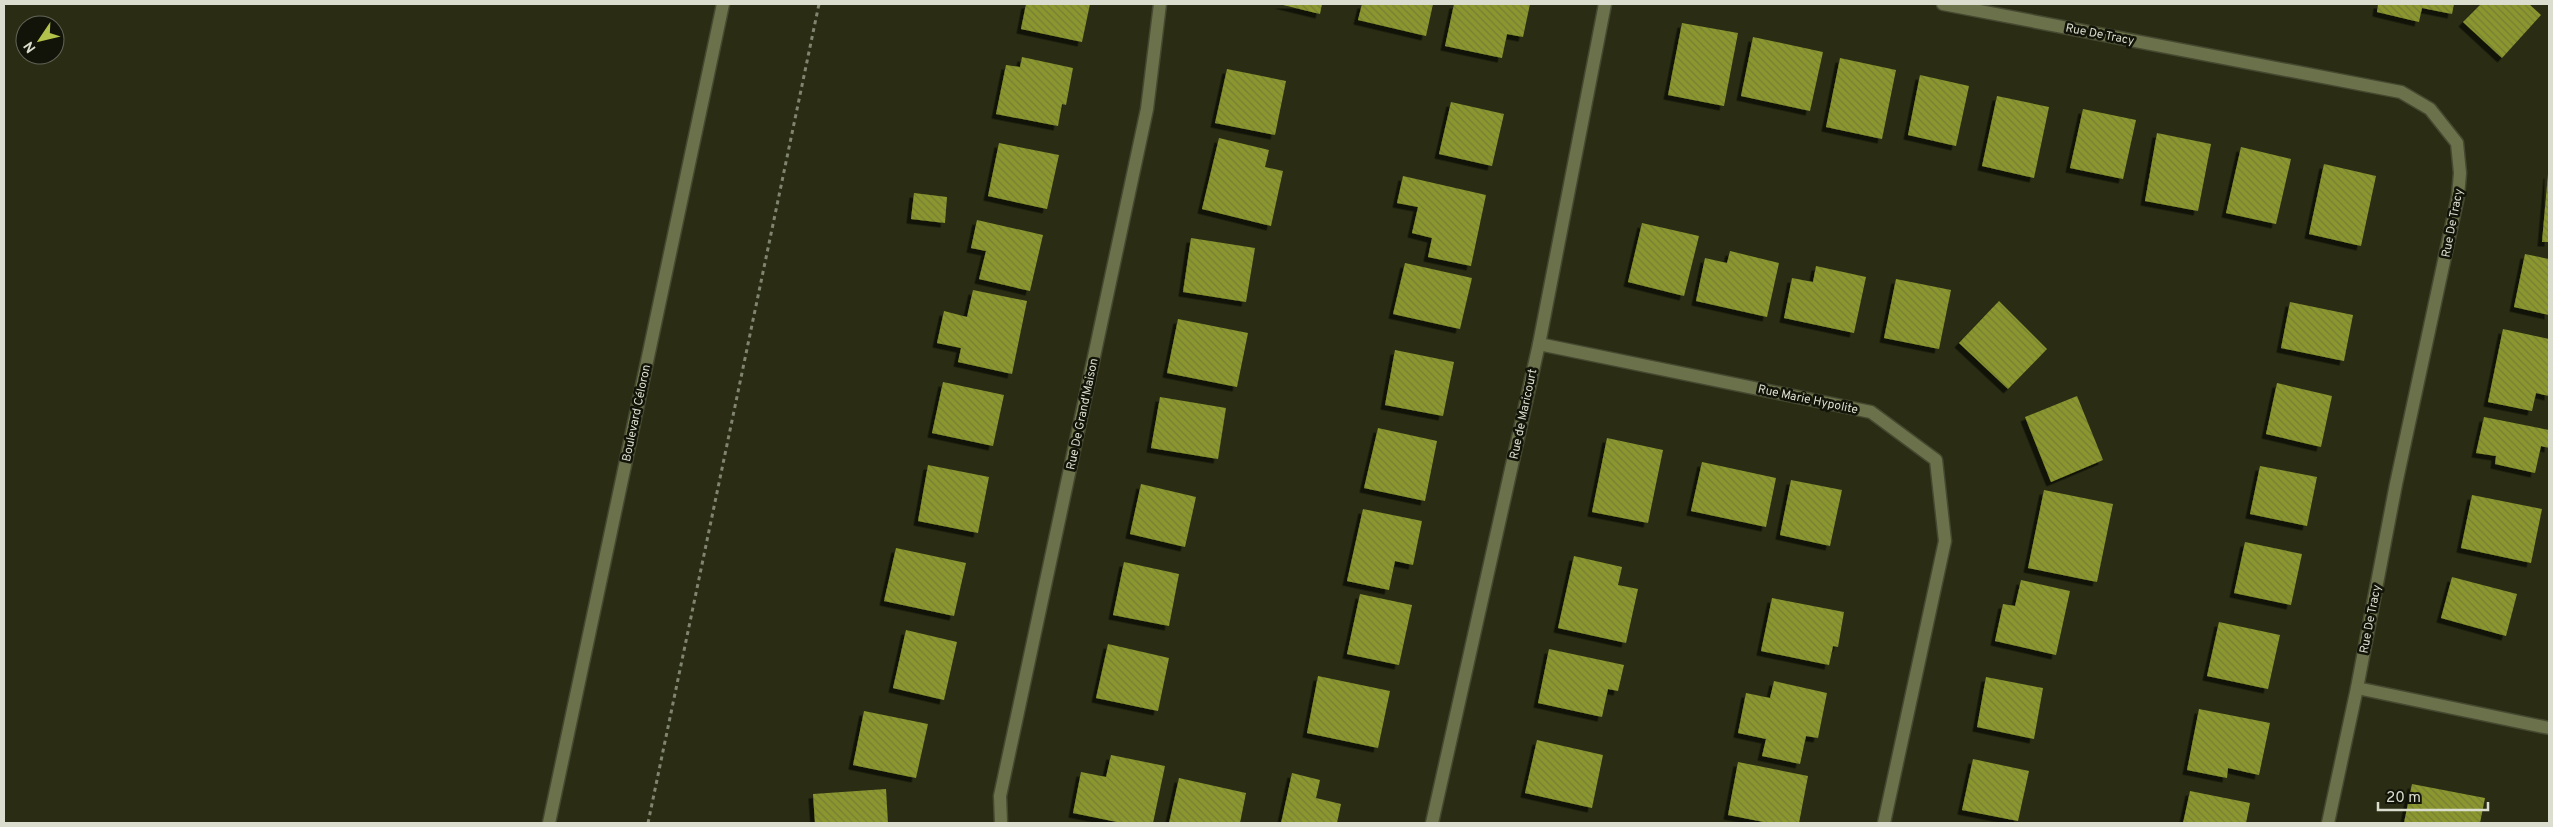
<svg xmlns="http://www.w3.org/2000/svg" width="2553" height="827" font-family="Overpass,sans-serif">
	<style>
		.building { fill: url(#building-back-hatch); filter: url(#shadow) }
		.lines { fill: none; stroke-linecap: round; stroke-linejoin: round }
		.minor-casing { stroke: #464931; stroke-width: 15 }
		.path { stroke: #81846f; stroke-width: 3; stroke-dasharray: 4 4; stroke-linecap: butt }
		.minor { stroke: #6b714a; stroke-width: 12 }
		.labels { text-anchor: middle; stroke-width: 5; stroke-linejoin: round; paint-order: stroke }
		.street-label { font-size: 12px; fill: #dbdece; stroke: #131409 }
	</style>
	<defs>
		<pattern id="building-back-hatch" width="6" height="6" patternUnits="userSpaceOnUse" patternTransform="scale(1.25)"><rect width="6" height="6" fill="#8b972f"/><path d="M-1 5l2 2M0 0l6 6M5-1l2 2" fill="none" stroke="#757e34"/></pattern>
		<filter id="shadow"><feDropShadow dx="-4.5" dy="4.5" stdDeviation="0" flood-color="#0009"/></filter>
	</defs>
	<rect width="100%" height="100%" fill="#2a2d13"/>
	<g class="building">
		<polygon points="1026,4 1090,4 1082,42 1021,29"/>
		<polygon points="1279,4 1322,4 1320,14"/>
		<polygon points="1362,4 1433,4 1426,36 1358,20"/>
		<polygon points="1454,4 1530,4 1523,37 1507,34 1502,58 1445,46"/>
		<polygon points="2378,4 2454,4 2452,14 2422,8 2419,22 2377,12"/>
		<polygon points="2481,4 2529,4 2541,15 2502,58 2463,22"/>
		<polygon points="1682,23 1738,33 1724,106 1668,95"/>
		<polygon points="1753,37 1823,52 1810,111 1741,96"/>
		<polygon points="1022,57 1073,68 1066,105 1062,104 1058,126 996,114 1006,65 1020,67"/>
		<polygon points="1840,58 1896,70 1882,139 1826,127"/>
		<polygon points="1227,69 1286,81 1275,135 1215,123"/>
		<polygon points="1920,75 1969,86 1956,146 1908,135"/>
		<polygon points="1997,96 2049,107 2034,178 1982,166"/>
		<polygon points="1451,102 1504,114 1492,166 1439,154"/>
		<polygon points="2083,109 2136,120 2123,179 2070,168"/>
		<polygon points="2157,133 2211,144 2198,211 2145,201"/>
		<polygon points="1219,138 1269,150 1265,167 1283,171 1271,226 1202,209"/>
		<polygon points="999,143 1059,155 1047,209 988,196"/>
		<polygon points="2241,147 2291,159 2276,224 2226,213"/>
		<polygon points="2324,164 2376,176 2361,246 2309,234"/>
		<polygon points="2548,174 2549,174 2549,242 2542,242"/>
		<polygon points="1403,176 1486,195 1471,266 1428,257 1432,238 1412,233 1418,207 1397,203"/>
		<polygon points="914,193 947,197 945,223 911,219"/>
		<polygon points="977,220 1043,235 1030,291 979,279 986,251 971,248"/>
		<polygon points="1642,223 1699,236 1684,296 1628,282"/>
		<polygon points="1191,238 1255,248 1246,302 1183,292"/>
		<polygon points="1730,251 1779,263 1767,317 1696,301 1705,258 1727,263"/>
		<polygon points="2525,254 2549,259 2549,315 2514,307"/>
		<polygon points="1405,263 1472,278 1460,329 1393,314"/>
		<polygon points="1816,266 1866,277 1854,333 1784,318 1792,278 1813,282"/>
		<polygon points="1896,279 1951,290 1939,349 1884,338"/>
		<polygon points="973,290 1027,301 1012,374 958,362 961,348 937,343 944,311 967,317"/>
		<polygon points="1999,301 2047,349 2008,389 1959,343"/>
		<polygon points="2290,302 2353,315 2344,361 2281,348"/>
		<polygon points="1178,319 1248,333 1237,387 1167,373"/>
		<polygon points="2503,329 2549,339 2549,396 2536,393 2532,411 2488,402"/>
		<polygon points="1395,350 1454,362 1443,416 1385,405"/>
		<polygon points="943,382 1004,395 993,446 932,433"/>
		<polygon points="2277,383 2332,396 2321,447 2266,434"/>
		<polygon points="2077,396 2103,460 2051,482 2025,417"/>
		<polygon points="1160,397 1226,408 1218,459 1151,448"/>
		<polygon points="2484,417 2549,430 2549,448 2541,446 2535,473 2495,464 2496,456 2476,453"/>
		<polygon points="1378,428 1437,441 1425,501 1364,488"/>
		<polygon points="1607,438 1663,450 1648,523 1592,512"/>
		<polygon points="1702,462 1776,478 1766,527 1691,511"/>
		<polygon points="928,465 989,477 978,533 918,521"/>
		<polygon points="2260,466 2317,477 2307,526 2250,514"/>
		<polygon points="1791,480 1842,490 1830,546 1780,535"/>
		<polygon points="1141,484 1196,497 1185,547 1130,534"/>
		<polygon points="2044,490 2113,504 2097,582 2028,568"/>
		<polygon points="2472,495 2542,509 2531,563 2461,548"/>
		<polygon points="1363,509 1422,521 1413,565 1395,561 1389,590 1347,581"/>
		<polygon points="2245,542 2302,554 2291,605 2234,593"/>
		<polygon points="896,548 966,563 954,616 884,601"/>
		<polygon points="1574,556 1622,567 1618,585 1638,589 1626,643 1558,628"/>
		<polygon points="1124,562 1179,574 1169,626 1113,615"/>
		<polygon points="2452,577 2517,594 2506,636 2441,618"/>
		<polygon points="2021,580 2070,591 2056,655 1995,641 2003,604 2015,606"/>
		<polygon points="1360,594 1412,605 1399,665 1347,654"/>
		<polygon points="1772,598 1844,612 1838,647 1833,646 1829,665 1761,651"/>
		<polygon points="2219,622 2280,635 2268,689 2207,676"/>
		<polygon points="906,630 957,642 944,700 893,688"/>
		<polygon points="1108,644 1169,658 1158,711 1096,698"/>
		<polygon points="1549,649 1624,665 1618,691 1608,689 1602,717 1538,703"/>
		<polygon points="1318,676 1390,691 1378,748 1307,733"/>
		<polygon points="1986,677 2043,688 2034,739 1977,727"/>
		<polygon points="1774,681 1827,693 1818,738 1806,736 1800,764 1762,756 1766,739 1738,733 1746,693 1770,698"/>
		<polygon points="2199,709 2270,723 2259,775 2228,768 2227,778 2187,770"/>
		<polygon points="864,711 928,724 916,778 853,765"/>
		<polygon points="1537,740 1603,755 1592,808 1525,793"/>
		<polygon points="1111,755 1165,766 1153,823 1122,823 1073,813 1081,772 1106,777"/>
		<polygon points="1973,759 2029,771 2018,821 1962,810"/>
		<polygon points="1738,762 1808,776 1799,823 1769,823 1728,815"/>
		<polygon points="1292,773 1320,780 1316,798 1341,804 1337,823 1281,823"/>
		<polygon points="1179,778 1246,793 1240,823 1169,823"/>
		<polygon points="2412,784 2485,798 2480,823 2404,823"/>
		<polygon points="886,789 888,823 815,823 813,794"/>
		<polygon points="2190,791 2250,803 2246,823 2183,823"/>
	</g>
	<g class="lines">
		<defs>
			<g id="minor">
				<polyline points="1943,4 2401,92 2430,109 2457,143 2460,173 2458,196 2396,484 2357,688 2328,823"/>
				<polyline points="1539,344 1871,412 1936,460 1945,541 1884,823"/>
				<polyline points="2357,688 2549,728"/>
				<polyline points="549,823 723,4"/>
				<polyline points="1001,823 1000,796 1147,109 1160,4"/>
				<polyline points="1432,823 1539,344 1605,4"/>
			</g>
		</defs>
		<use href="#minor" class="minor-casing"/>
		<polyline class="path" points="648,823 819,4"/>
		<use href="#minor" class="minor"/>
	</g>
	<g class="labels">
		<g class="street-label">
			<text transform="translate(2100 34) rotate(11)" y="4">Rue De Tracy</text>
			<text transform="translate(2452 223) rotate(-79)" y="4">Rue De Tracy</text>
			<text transform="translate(1808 399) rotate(12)" y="4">Rue Marie Hypolite</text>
			<text transform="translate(636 413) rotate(-78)" y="4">Boulevard Céloron</text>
			<text transform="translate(1082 414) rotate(-78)" y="4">Rue De Grand'Maison</text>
			<text transform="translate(1523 414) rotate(-78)" y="4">Rue de Maricourt</text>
			<text transform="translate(2370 619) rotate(-79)" y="4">Rue De Tracy</text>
		</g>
	</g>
	<rect width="2553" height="827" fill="none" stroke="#dbdece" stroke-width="10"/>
	<g transform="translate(40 40) rotate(235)"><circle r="24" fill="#131409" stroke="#636558"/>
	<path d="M0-4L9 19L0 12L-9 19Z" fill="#b3c24b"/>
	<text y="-8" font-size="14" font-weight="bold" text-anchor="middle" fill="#dbdece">N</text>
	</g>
	<path d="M2378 802v8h110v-8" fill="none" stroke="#dbdece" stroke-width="2.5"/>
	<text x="2386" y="802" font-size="15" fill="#dbdece" stroke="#131409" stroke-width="4" paint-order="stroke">20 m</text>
</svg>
